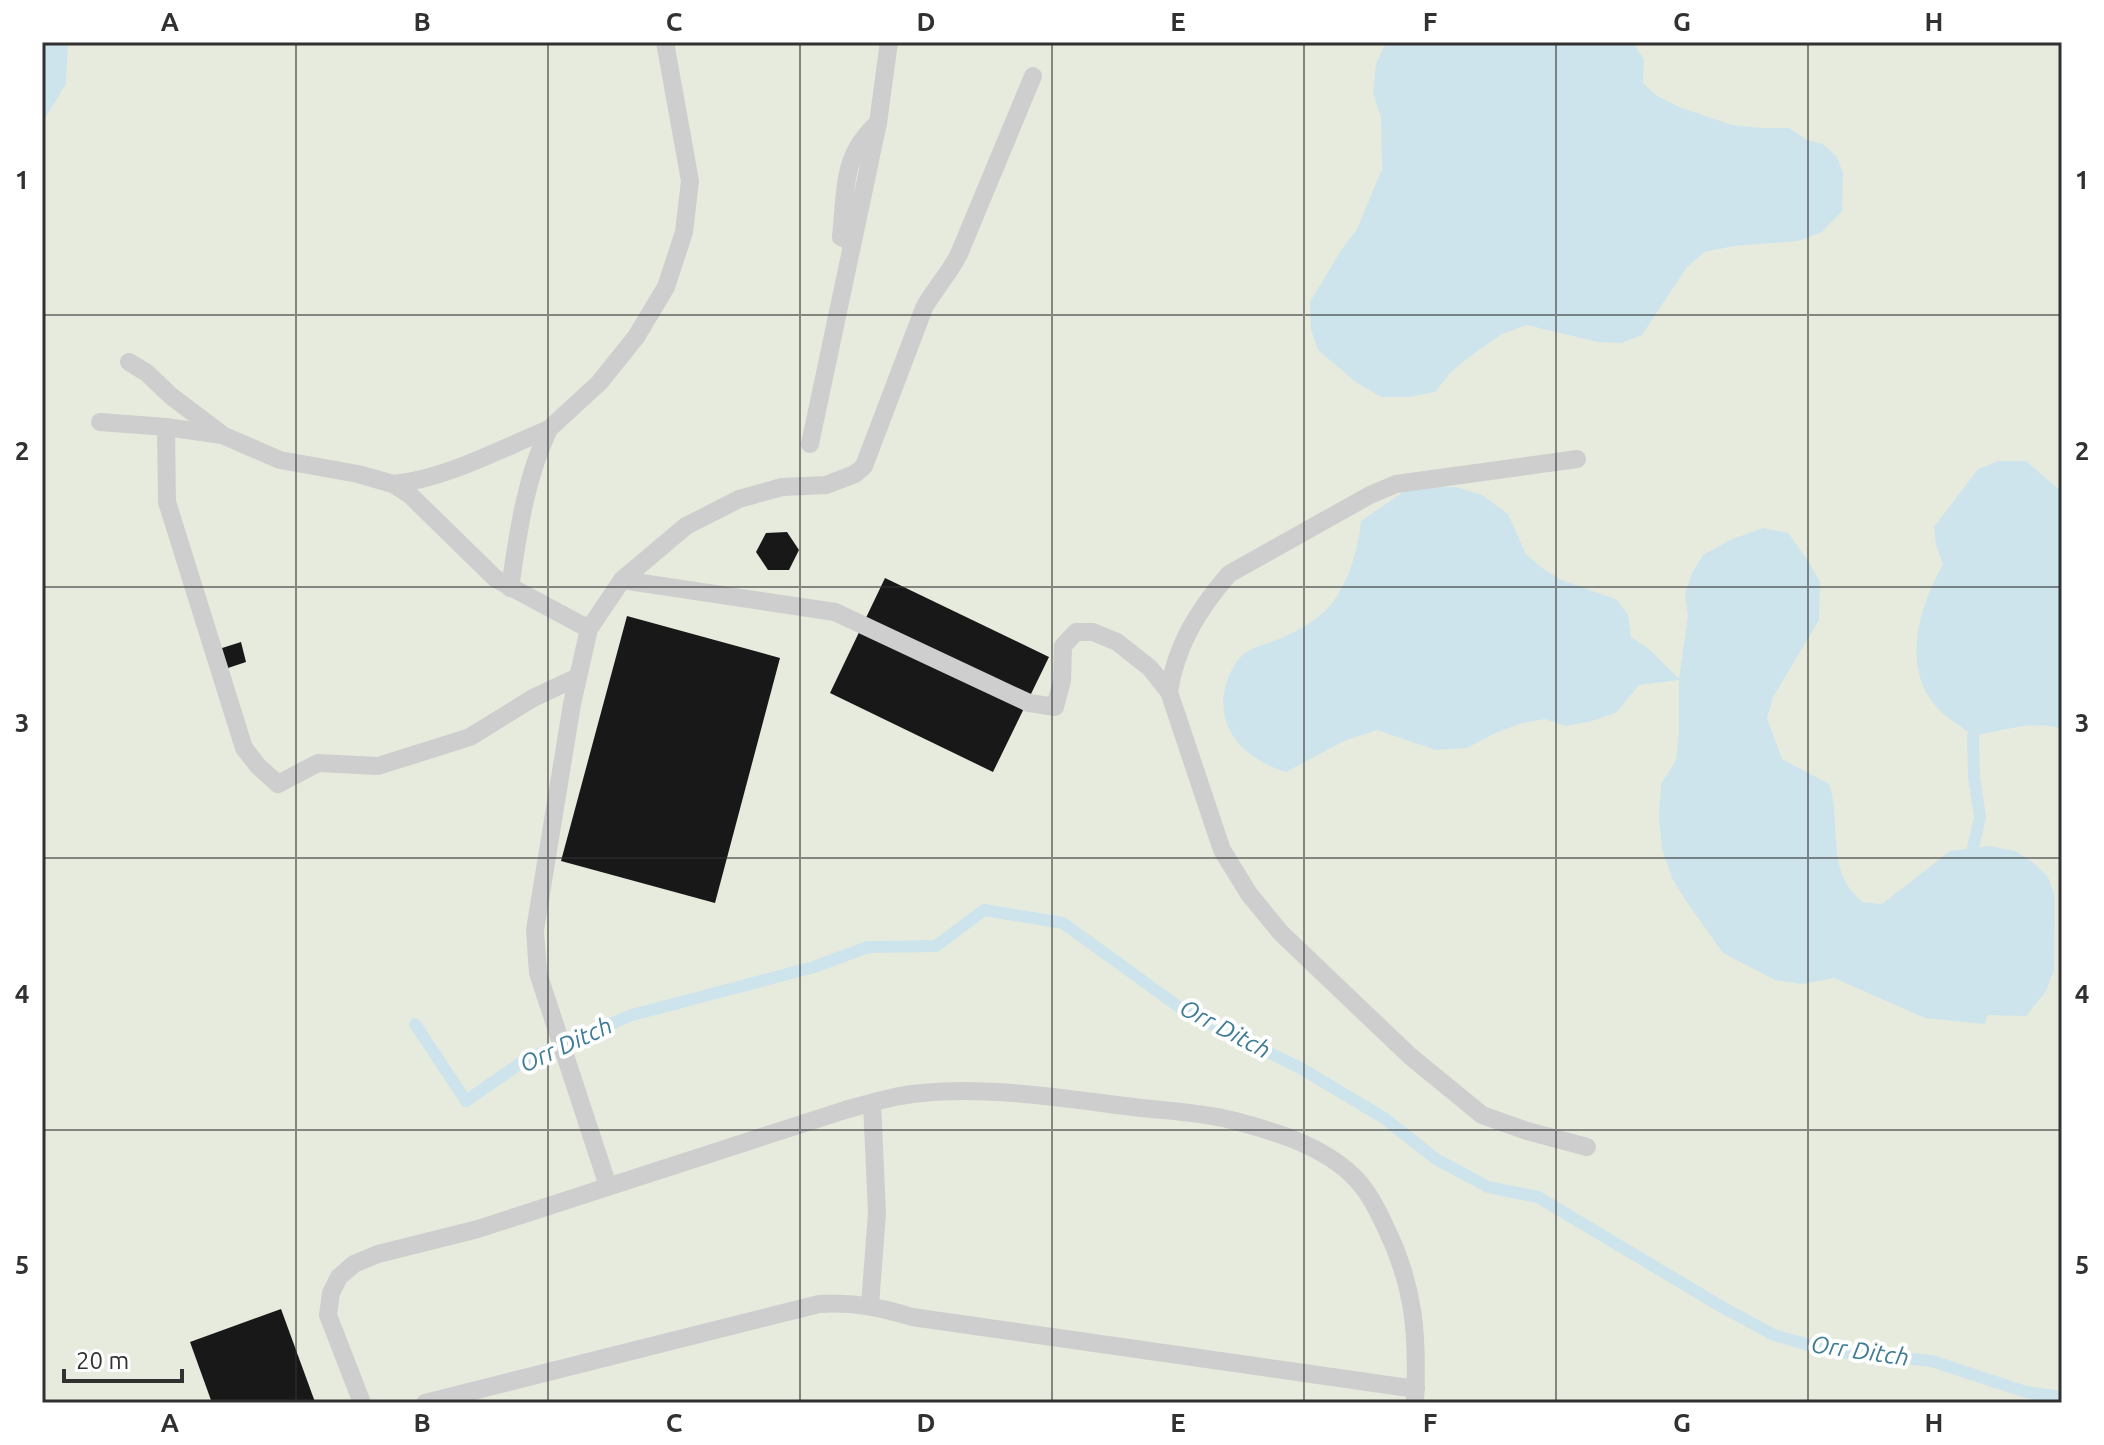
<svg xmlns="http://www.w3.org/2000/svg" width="2104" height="1445" font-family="Ubuntu,sans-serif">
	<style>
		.green { fill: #e6ebdd }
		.water { fill: #cde4ed }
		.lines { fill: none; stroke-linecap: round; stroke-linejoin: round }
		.stream { stroke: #cde4ed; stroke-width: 12 }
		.building { fill: #181818 }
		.service { stroke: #cecece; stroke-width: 18 }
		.grid { fill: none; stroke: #313131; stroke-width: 2; stroke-opacity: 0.55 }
		.labels { text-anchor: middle; stroke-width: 8; stroke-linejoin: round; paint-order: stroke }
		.water-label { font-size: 24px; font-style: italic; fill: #3e7c95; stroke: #fff }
		.neatline { fill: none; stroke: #313131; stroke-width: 3 }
		.grid-label { font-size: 26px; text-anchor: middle; font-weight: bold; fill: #313131 }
	</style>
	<rect width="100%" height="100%" fill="#fff"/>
	<rect class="green" x="42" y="42" width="2020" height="1361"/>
	<g class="water">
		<polygon points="42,42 68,42 66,84 42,123"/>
		<polygon points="1386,42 1633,42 1644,60 1643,83 1657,96 1679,107 1732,125 1761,128 1789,128 1807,140 1823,144 1837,157 1843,173 1842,211 1822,232 1798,241 1734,246 1704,252 1687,267 1642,335 1621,343 1598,342 1527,325 1502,334 1473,354 1451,372 1435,392 1409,397 1382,397 1357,383 1318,350 1311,330 1310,302 1342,249 1357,229 1382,169 1381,118 1373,93 1376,64"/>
		<path d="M1999,461H2026L2062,492V729C2035,719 2001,731 1973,736C1961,726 1945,717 1935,705C1901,667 1920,603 1943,565L1936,545L1934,527L1978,469Z"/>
		<path d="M1428,487H1456L1482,495L1508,514L1526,554L1541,567L1559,579L1617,600L1628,615L1631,637L1649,649L1679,679L1688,616L1685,594L1692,573L1703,555L1730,540L1763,528L1788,533L1807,559L1820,582L1819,620L1773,697L1767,718L1782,759L1829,784C1840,815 1830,853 1846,883C1850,890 1857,896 1862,902L1882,904L1950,851L1990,846L2015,851L2034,863L2048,877L2055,897L2054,970L2046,991L2026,1016L1987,1015L1985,1024L1925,1018L1834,978L1803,984L1775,980L1723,953L1686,901L1672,878L1662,849L1659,818L1661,784L1676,760L1679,731V680L1639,685L1617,712L1592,721L1566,726L1545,719L1523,723L1495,733L1467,748L1436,750L1377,730L1344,741L1286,772C1244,759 1212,727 1227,681C1230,671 1238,657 1248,651C1254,647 1264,645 1271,642C1291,635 1314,623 1329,607C1348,585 1358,549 1361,521L1406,490Z"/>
	</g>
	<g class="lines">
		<g class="stream">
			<polyline points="1973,848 1980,817 1974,777 1973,736"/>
			<polyline points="415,1024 466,1101 525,1060 632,1015 814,967 868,947 936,946 984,910 1063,923 1183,1010 1302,1069 1384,1118 1436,1159 1488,1187 1538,1197 1722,1307 1774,1335 1830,1351 1932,1361 2026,1392 2062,1397"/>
		</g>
	</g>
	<g class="building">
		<polygon points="787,532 799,550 789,570 768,570 756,552 766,533"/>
		<polygon points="885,578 1049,657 993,772 830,693"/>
		<polygon points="627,616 780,658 715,903 561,861"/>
		<polygon points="241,642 246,662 225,669 219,649"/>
		<polygon points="281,1309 315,1402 212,1403 190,1342"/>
	</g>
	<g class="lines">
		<g class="service">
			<path d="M852,242L841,237C846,192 841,155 878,123"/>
			<polyline points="129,362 147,373 171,396 220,433"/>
			<polyline points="100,422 166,427"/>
			<polyline points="549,429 599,383 636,337 666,287 684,232 690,181 665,42"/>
			<polyline points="810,444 878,123 889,42"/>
			<path d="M393,484C446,479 500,449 549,429C525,479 518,534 510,588"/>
			<polyline points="622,580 835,612 1029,703 1055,707 1062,681 1063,646 1076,632 1093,632 1117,642 1150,668 1169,692 1222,850 1249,894 1281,933 1410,1056 1482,1115 1527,1131 1587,1147"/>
			<polyline points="578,677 533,698 470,737 378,766 318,763 278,784 258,766 244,748 167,502 166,427 222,435 280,460 358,474 393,484 410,495 496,579 589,629"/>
			<path d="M1169,692C1176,645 1198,610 1229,574L1370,495L1396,484L1577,459"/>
			<path d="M608,1186L538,973L535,930L572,704L589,629L622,580L686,526L739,499L782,487L826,485L855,474L864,466L924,308C935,288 949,274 959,254L1033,76"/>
			<polyline points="870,1305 877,1213 872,1103"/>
			<path d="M362,1403L328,1315L331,1293L339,1277L354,1264L378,1254L478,1229L845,1110C870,1103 896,1095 922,1093C990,1086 1066,1099 1134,1107C1166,1111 1200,1112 1231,1120C1271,1130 1321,1145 1352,1175C1367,1189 1376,1207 1385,1226C1415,1287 1418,1336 1415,1403"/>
			<path d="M425,1403L819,1304C853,1302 880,1307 912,1317L1416,1389"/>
		</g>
	</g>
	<path class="grid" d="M296,42V1403M548,42V1403M800,42V1403M1052,42V1403M1304,42V1403M1556,42V1403M1808,42V1403M42,315H2062M42,587H2062M42,858H2062M42,1130H2062"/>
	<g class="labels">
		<g class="water-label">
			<text transform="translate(1225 1029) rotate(28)" y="8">Orr Ditch</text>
			<text transform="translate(566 1045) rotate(-25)" y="8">Orr Ditch</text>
			<text transform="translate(1860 1351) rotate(8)" y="8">Orr Ditch</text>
		</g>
	</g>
	<rect width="2104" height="1445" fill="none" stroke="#ffffff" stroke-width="88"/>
	<path d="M64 1369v12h118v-12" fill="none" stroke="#313131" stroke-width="4"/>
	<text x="76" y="1369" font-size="24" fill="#313131" stroke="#ffffff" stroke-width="6" paint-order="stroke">20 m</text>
	<rect x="44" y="44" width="2016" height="1357" class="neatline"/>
	<g class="grid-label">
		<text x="170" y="31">A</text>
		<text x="422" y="31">B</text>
		<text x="674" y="31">C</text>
		<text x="926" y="31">D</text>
		<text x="1178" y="31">E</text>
		<text x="1430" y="31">F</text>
		<text x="1682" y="31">G</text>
		<text x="1934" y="31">H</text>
		<text x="22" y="189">1</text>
		<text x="2082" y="189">1</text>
		<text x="22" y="460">2</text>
		<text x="2082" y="460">2</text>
		<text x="22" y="732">3</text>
		<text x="2082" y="732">3</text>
		<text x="22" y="1003">4</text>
		<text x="2082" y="1003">4</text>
		<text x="22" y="1274">5</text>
		<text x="2082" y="1274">5</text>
		<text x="170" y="1432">A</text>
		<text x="422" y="1432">B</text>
		<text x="674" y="1432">C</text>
		<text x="926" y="1432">D</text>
		<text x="1178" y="1432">E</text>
		<text x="1430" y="1432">F</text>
		<text x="1682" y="1432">G</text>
		<text x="1934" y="1432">H</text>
	</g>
</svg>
